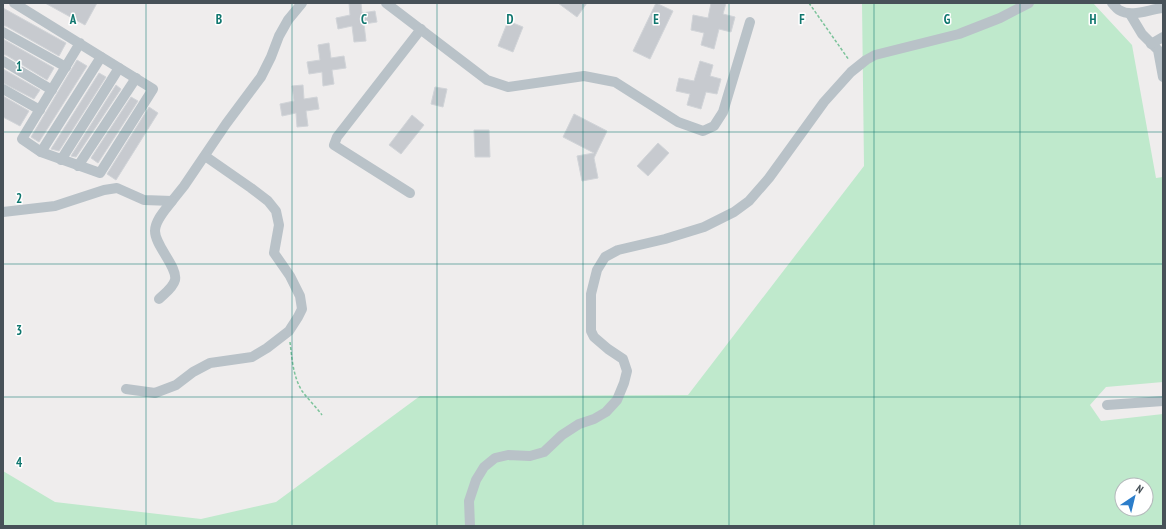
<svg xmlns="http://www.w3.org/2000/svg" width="1166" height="529" font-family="'PT Sans Narrow',sans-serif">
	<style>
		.green { fill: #bfe9cc; fill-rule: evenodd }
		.building { fill: #c7cacf; stroke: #d1d4d8 }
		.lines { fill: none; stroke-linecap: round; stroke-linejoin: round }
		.path { stroke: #7bc39a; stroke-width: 1.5; stroke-dasharray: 3 2; stroke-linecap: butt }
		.minor { stroke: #b9c2c8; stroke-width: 10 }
		.grid { fill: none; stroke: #0f766e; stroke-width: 1; stroke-opacity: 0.55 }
		.grid-label { font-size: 13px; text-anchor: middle; font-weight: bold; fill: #0f766e; stroke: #fff; stroke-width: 3; stroke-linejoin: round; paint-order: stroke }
	</style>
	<rect width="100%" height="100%" fill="#efeded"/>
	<path class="green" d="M862,3H1093L1132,45L1156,178L1163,177V382L1106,387L1090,405L1101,421L1163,414V526H3V471L55,502L201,519L276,502L420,396L688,395L864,166ZM1122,485H1146V509H1122Z"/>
	<g class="building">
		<polygon points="45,3 97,3 85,25"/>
		<polygon points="349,3 361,3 362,13 375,11 377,22 364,24 366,41 354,42 352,26 338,29 336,18 350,15"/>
		<polygon points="558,3 587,3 577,17"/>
		<polygon points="656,3 673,11 650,59 633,51"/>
		<polygon points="711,3 726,3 723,14 735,17 731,32 719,29 714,49 701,45 704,33 691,30 693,15 708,18"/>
		<polygon points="3,8 66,43 59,56 6,26 3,26"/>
		<polygon points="508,21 523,27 513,52 498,46"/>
		<polygon points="3,39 54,68 47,80 6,55 3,55"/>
		<polygon points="329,43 331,58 344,56 346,68 332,70 334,84 323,86 322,72 309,74 307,62 320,60 318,45"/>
		<polygon points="77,60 87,66 39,142 31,137"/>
		<polygon points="700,61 713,65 710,76 721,79 717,94 706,92 701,109 687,105 690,94 676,91 679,78 694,81"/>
		<polygon points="3,69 40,90 34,99 3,83"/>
		<polygon points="99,73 106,77 59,151 51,149"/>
		<polygon points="116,85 121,89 76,157 71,156"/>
		<polygon points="303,85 304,99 317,97 319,109 306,111 308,126 297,127 296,113 282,116 280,104 294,101 292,86"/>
		<polygon points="435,87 447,89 443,107 431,104"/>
		<polygon points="3,96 29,111 20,126 3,117"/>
		<polygon points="131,97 138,101 98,163 91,158"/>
		<polygon points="149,107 158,113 116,180 107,174"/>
		<polygon points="574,114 607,131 594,158 598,178 582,181 577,156 594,153 563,137"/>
		<polygon points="412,115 424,125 401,154 389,145"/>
		<polygon points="474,130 489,130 490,157 475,157"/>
		<polygon points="658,143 669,153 648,176 637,166"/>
	</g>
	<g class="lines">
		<g class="path">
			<polyline points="809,3 849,60"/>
			<path d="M290,342C292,359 293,376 302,391C308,399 316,407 322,415"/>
		</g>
		<g class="minor">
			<polyline points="14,3 153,89 100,173 41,152 22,139 80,43"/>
			<polyline points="386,3 487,80 508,87 584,76 615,82 678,122 703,131 714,126 723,112 750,22"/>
			<path d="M1112,3C1114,5 1116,8 1119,10C1132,18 1149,9 1163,8"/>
			<polyline points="1130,14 1142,34 1158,50 1163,77"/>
			<polyline points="3,32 66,67"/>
			<polyline points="1151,44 1163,37"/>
			<polyline points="3,61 52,90"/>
			<polyline points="3,89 40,110"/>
			<polyline points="41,152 101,57"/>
			<polyline points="61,160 119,68"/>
			<polyline points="78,166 136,78"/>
			<polyline points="410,193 334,145 337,137 421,29"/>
			<polyline points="3,212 55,206 104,190 117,188 144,200 172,201 184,186 226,124 261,77 271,57 279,36 288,20 302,3"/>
			<path d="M159,299C164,294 173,288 175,280C178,267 155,246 155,231C155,220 166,209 172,201"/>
			<polyline points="126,389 155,393 176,385 193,372 210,363 252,357 267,348 289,331 298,317 302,309 300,296 290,276 274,253 279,225 276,211 268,201 251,188 205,156"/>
			<polyline points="1107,405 1163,401"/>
			<polyline points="470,526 469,501 476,480 484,467 495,458 508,455 530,456 544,452 562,435 579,424 594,419 606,412 617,400 624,383 627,371 623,359 608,349 594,337 591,331 591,294 597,270 605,257 618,250 665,239 704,227 734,212 749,201 769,178 824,102 851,72 866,60 875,55 959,34 1000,18 1029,3"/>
		</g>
	</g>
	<path class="grid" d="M146,3V526M292,3V526M437,3V526M583,3V526M729,3V526M874,3V526M1020,3V526M3,132H1163M3,264H1163M3,397H1163"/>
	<g class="grid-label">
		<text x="73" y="24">A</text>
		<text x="219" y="24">B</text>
		<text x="364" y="24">C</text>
		<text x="510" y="24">D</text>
		<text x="656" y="24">E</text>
		<text x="802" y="24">F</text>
		<text x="947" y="24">G</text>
		<text x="1093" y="24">H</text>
		<text x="19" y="71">1</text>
		<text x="19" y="203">2</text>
		<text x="19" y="335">3</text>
		<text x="19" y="467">4</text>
	</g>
	<rect width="1166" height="529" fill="none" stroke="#475158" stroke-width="8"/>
	<g transform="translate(1134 497) rotate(35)"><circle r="19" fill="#ffffff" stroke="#b5b9bc"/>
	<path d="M0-3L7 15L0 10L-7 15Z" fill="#2c7dca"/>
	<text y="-6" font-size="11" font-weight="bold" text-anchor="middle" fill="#475158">N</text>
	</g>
</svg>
